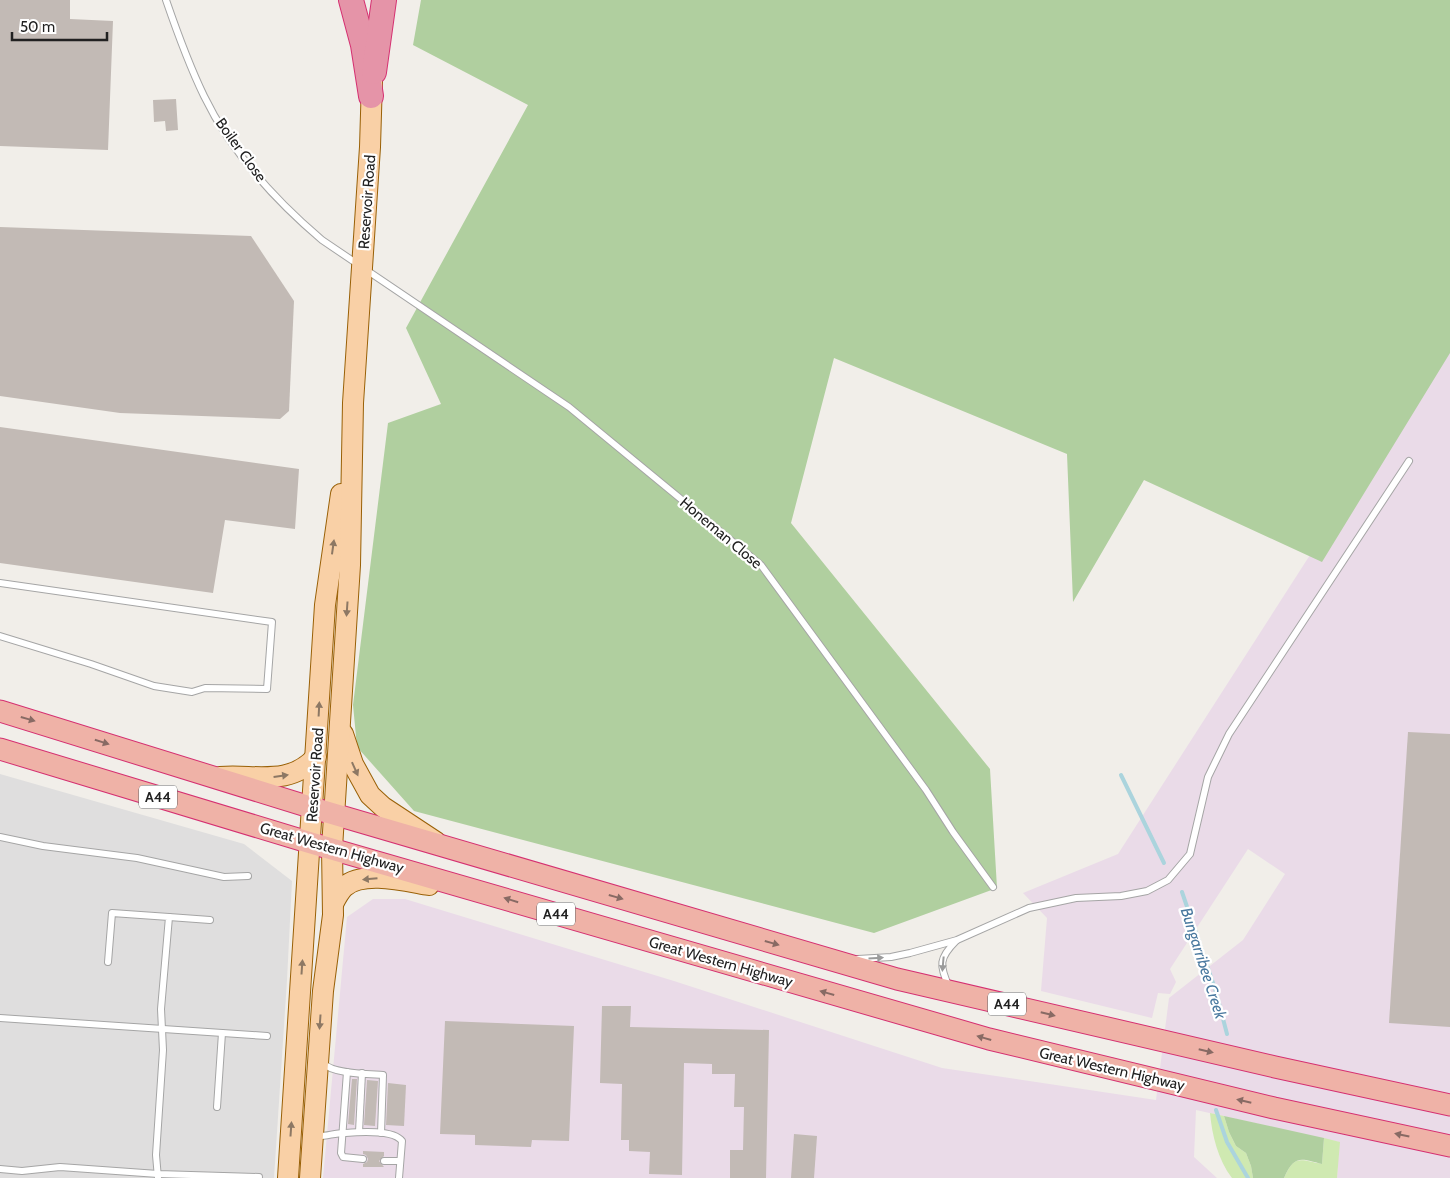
<svg xmlns="http://www.w3.org/2000/svg" width="1450" height="1178" font-family="Cabin,sans-serif">
	<style>
		.residential { fill: #dfdede }
		.industrial { fill: #eadbe8 }
		.grass { fill: #cfe9b1 }
		.forest { fill: #b0cf9f }
		.lines { fill: none; stroke-linecap: round; stroke-linejoin: round }
		.stream { stroke: #abd4dd; stroke-width: 4 }
		.building { fill: #c2bab5 }
		.service-casing { stroke: #a5a5a5; stroke-width: 8 }
		.primary-casing { stroke: #996006; stroke-width: 22 }
		.trunk-casing { stroke: #d53071; stroke-width: 23 }
		.motorway-casing { stroke: #d53071; stroke-width: 26 }
		.service { stroke: #fff; stroke-width: 6 }
		.primary { stroke: #f9d0a6; stroke-width: 20 }
		.trunk { stroke: #efb2a7; stroke-width: 21 }
		.motorway { stroke: #e594a8; stroke-width: 24 }
		.oneway { fill: #8d7864 }
		.oneway2 { fill: #886a64 }
		.oneway3 { fill: #9b9b9b }
		.labels { text-anchor: middle; stroke-width: 4.5; stroke-linejoin: round; paint-order: stroke }
		.shield { fill: #fff; stroke: #646464; stroke-width: 1 }
		.shield-label { font-size: 14px; font-weight: bold; fill: #212121 }
		.street-label { font-size: 15px; fill: #212121; stroke: #fff }
		.water-label { font-size: 16px; font-style: italic; fill: #4a799f; stroke: #fff }
	</style>
	<rect width="100%" height="100%" fill="#f1eee9"/>
	<polygon class="residential" points="0,774 244,844 292,881 287,980 274,1178 0,1178"/>
	<polygon class="industrial" points="1450,337 1450,1178 1337,1178 1339,1142 1196,1110 1194,1157 1217,1178 323,1178 347,917 373,899 405,899 674,981 942,1068 1156,1100 1169,998 1243,940 1285,874 1248,849 1170,969 1176,982 1170,994 1158,993 1152,1018 1041,991 1047,918 1023,893 1118,854"/>
	<g class="grass">
		<path d="M1210,1113L1224,1116L1229,1132L1236,1146L1246,1153L1251,1166L1253,1178H1232C1218,1160 1212,1135 1210,1113Z"/>
		<path d="M1324,1138L1340,1142L1337,1178H1284C1294,1155 1299,1159 1322,1164Z"/>
	</g>
	<g class="forest">
		<polygon points="421,0 1450,0 1450,353 1322,562 1144,480 1073,602 1067,454 834,358 791,523 990,769 997,888 874,933 414,811 357,747 353,705 388,423 441,404 406,328 528,105 413,45"/>
		<path d="M1224,1116L1324,1138L1322,1164C1300,1158 1294,1155 1284,1178H1253L1251,1166L1246,1153L1236,1146L1229,1132Z"/>
	</g>
	<g class="lines">
		<g class="stream">
			<polyline points="1121,775 1164,863"/>
			<polyline points="1182,892 1216,992 1227,1034"/>
			<polyline points="1216,1110 1227,1142 1248,1178"/>
		</g>
	</g>
	<g class="building">
		<polygon points="0,0 70,0 70,19 113,21 108,150 0,146"/>
		<polygon points="176,99 178,130 166,131 165,121 154,122 153,100"/>
		<polygon points="0,227 251,236 294,301 289,411 280,419 120,413 0,396"/>
		<polygon points="0,427 299,469 295,529 225,520 213,593 0,563"/>
		<polygon points="1408,732 1450,734 1450,1027 1389,1023"/>
		<polygon points="602,1006 631,1006 630,1027 769,1030 766,1178 730,1178 730,1150 743,1150 744,1107 734,1107 735,1074 712,1074 712,1064 684,1063 682,1175 649,1174 650,1152 629,1151 629,1140 621,1140 622,1084 600,1083"/>
		<polygon points="445,1021 574,1026 569,1141 532,1140 531,1147 475,1145 475,1135 440,1134"/>
		<polygon points="352,1079 357,1079 354,1125 348,1124"/>
		<polygon points="367,1080 378,1081 375,1126 364,1125"/>
		<polygon points="388,1083 406,1085 404,1126 386,1125"/>
		<polygon points="794,1134 817,1136 814,1178 791,1178"/>
		<polygon points="363,1151 384,1152 384,1156 379,1161 384,1167 363,1167 363,1164 367,1162 368,1159 366,1155 363,1154"/>
	</g>
	<g class="lines">
		<defs>
			<g id="service">
				<path d="M166,0C177,32 189,65 204,96C231,152 275,200 322,240L569,407L761,565L926,790L953,832L993,887"/>
				<polyline points="0,583 272,622 267,689 205,688 192,692 154,686 91,664 0,636"/>
				<polyline points="0,837 43,846 137,858 224,877 248,876"/>
				<polyline points="169,917 210,920"/>
				<polyline points="858,959 891,957 910,953 957,940 1029,908 1076,898 1121,896 1147,891 1168,880 1190,854 1208,777 1229,734 1409,461"/>
				<polyline points="108,962 112,913 169,917 161,1009 163,1050 156,1155 158,1178"/>
				<path d="M949,987C939,965 939,958 956,941"/>
				<polyline points="0,1018 267,1036"/>
				<path d="M323,1063C332,1074 369,1074 383,1075L381,1133"/>
				<polyline points="347,1072 341,1153 343,1157 363,1159"/>
				<polyline points="217,1107 222,1033"/>
				<polyline points="359,1132 362,1073"/>
				<path d="M316,1136C325,1137 334,1133 344,1133C358,1132 393,1129 402,1141L399,1178"/>
				<polyline points="384,1161 400,1161"/>
				<polyline points="0,1169 22,1171 60,1167 158,1174 259,1177"/>
			</g>
			<g id="primary">
				<polyline points="343,734 353,764 370,795 383,807 436,842"/>
				<path d="M220,777C255,774 289,787 316,757"/>
				<path d="M333,904C336,898 339,892 344,887C363,870 405,881 429,885"/>
				<polyline points="288,1178 325,605 341,494"/>
				<polyline points="310,1178 323,991 333,915 332,848 350,565 353,403 370,147 372,80"/>
			</g>
			<g id="trunk">
				<polyline points="0,711 313,808 897,979 1275,1067 1450,1105"/>
				<polyline points="0,749 311,843 989,1039 1274,1108 1450,1146"/>
			</g>
			<g id="motorway">
				<polyline points="351,0 363,45 371,96"/>
				<polyline points="374,72 384,0"/>
			</g>
		</defs>
		<use href="#service" class="service-casing"/>
		<use href="#primary" class="primary-casing"/>
		<use href="#trunk" class="trunk-casing"/>
		<use href="#motorway" class="motorway-casing"/>
		<use href="#service" class="service"/>
		<use href="#primary" class="primary"/>
		<use href="#trunk" class="trunk"/>
		<use href="#motorway" class="motorway"/>
	</g>
	<defs><path id="oneway-solid" d="M-6-.8H1V-3.2L6.5 0L1 3.2V.8H-6Z" transform="scale(1.25)"/></defs>
	<g class="oneway">
		<use href="#oneway-solid" transform="translate(333 547) rotate(-82)"/>
		<use href="#oneway-solid" transform="translate(347 609) rotate(94)"/>
		<use href="#oneway-solid" transform="translate(319 709) rotate(-87)"/>
		<use href="#oneway-solid" transform="translate(355 769) rotate(66)"/>
		<use href="#oneway-solid" transform="translate(281 776) rotate(-8)"/>
		<use href="#oneway-solid" transform="translate(370 879) rotate(175)"/>
		<use href="#oneway-solid" transform="translate(302 967) rotate(-86)"/>
		<use href="#oneway-solid" transform="translate(320 1022) rotate(94)"/>
		<use href="#oneway-solid" transform="translate(291 1129) rotate(-86)"/>
	</g>
	<g class="oneway2">
		<use href="#oneway-solid" transform="translate(28 719) rotate(16)"/>
		<use href="#oneway-solid" transform="translate(102 742) rotate(17)"/>
		<use href="#oneway-solid" transform="translate(616 897) rotate(16)"/>
		<use href="#oneway-solid" transform="translate(511 900) rotate(-163)"/>
		<use href="#oneway-solid" transform="translate(772 943) rotate(16)"/>
		<use href="#oneway-solid" transform="translate(827 993) rotate(-164)"/>
		<use href="#oneway-solid" transform="translate(1048 1014) rotate(14)"/>
		<use href="#oneway-solid" transform="translate(984 1038) rotate(-164)"/>
		<use href="#oneway-solid" transform="translate(1206 1051) rotate(13)"/>
		<use href="#oneway-solid" transform="translate(1244 1101) rotate(-167)"/>
		<use href="#oneway-solid" transform="translate(1402 1135) rotate(-168)"/>
	</g>
	<g class="oneway3">
		<use href="#oneway-solid" transform="translate(876 958) rotate(-3)"/>
		<use href="#oneway-solid" transform="translate(943 964) rotate(95)"/>
	</g>
	<g class="labels">
		<g class="shield">
			<rect x="139" y="785.5" width="38" height="23" rx="4"/>
			<rect x="537" y="902.5" width="38" height="23" rx="4"/>
			<rect x="988" y="992.5" width="38" height="23" rx="4"/>
		</g>
		<g class="shield-label">
			<text x="158" y="802">A44</text>
			<text x="556" y="919">A44</text>
			<text x="1007" y="1009">A44</text>
		</g>
		<g class="street-label">
			<text transform="translate(241 150) rotate(54)" y="5">Boiler Close</text>
			<text transform="translate(367 202) rotate(-86)" y="5">Reservoir Road</text>
			<text transform="translate(721 533) rotate(40)" y="5">Honeman Close</text>
			<text transform="translate(315 775) rotate(-86)" y="5">Reservoir Road</text>
			<text transform="translate(332 848) rotate(16)" y="5">Great Western Highway</text>
			<text transform="translate(721 962) rotate(16)" y="5">Great Western Highway</text>
			<text transform="translate(1112 1069) rotate(13)" y="5">Great Western Highway</text>
		</g>
		<g class="water-label">
			<text transform="translate(1204 963) rotate(72)" y="6">Bungarribee Creek</text>
		</g>
	</g>
	<path d="M12 32v8h95v-8" fill="none" stroke="#212121" stroke-width="2.5"/>
	<text x="20" y="32" font-size="15" fill="#212121" stroke="#ffffff" stroke-width="4" paint-order="stroke">50 m</text>
</svg>
